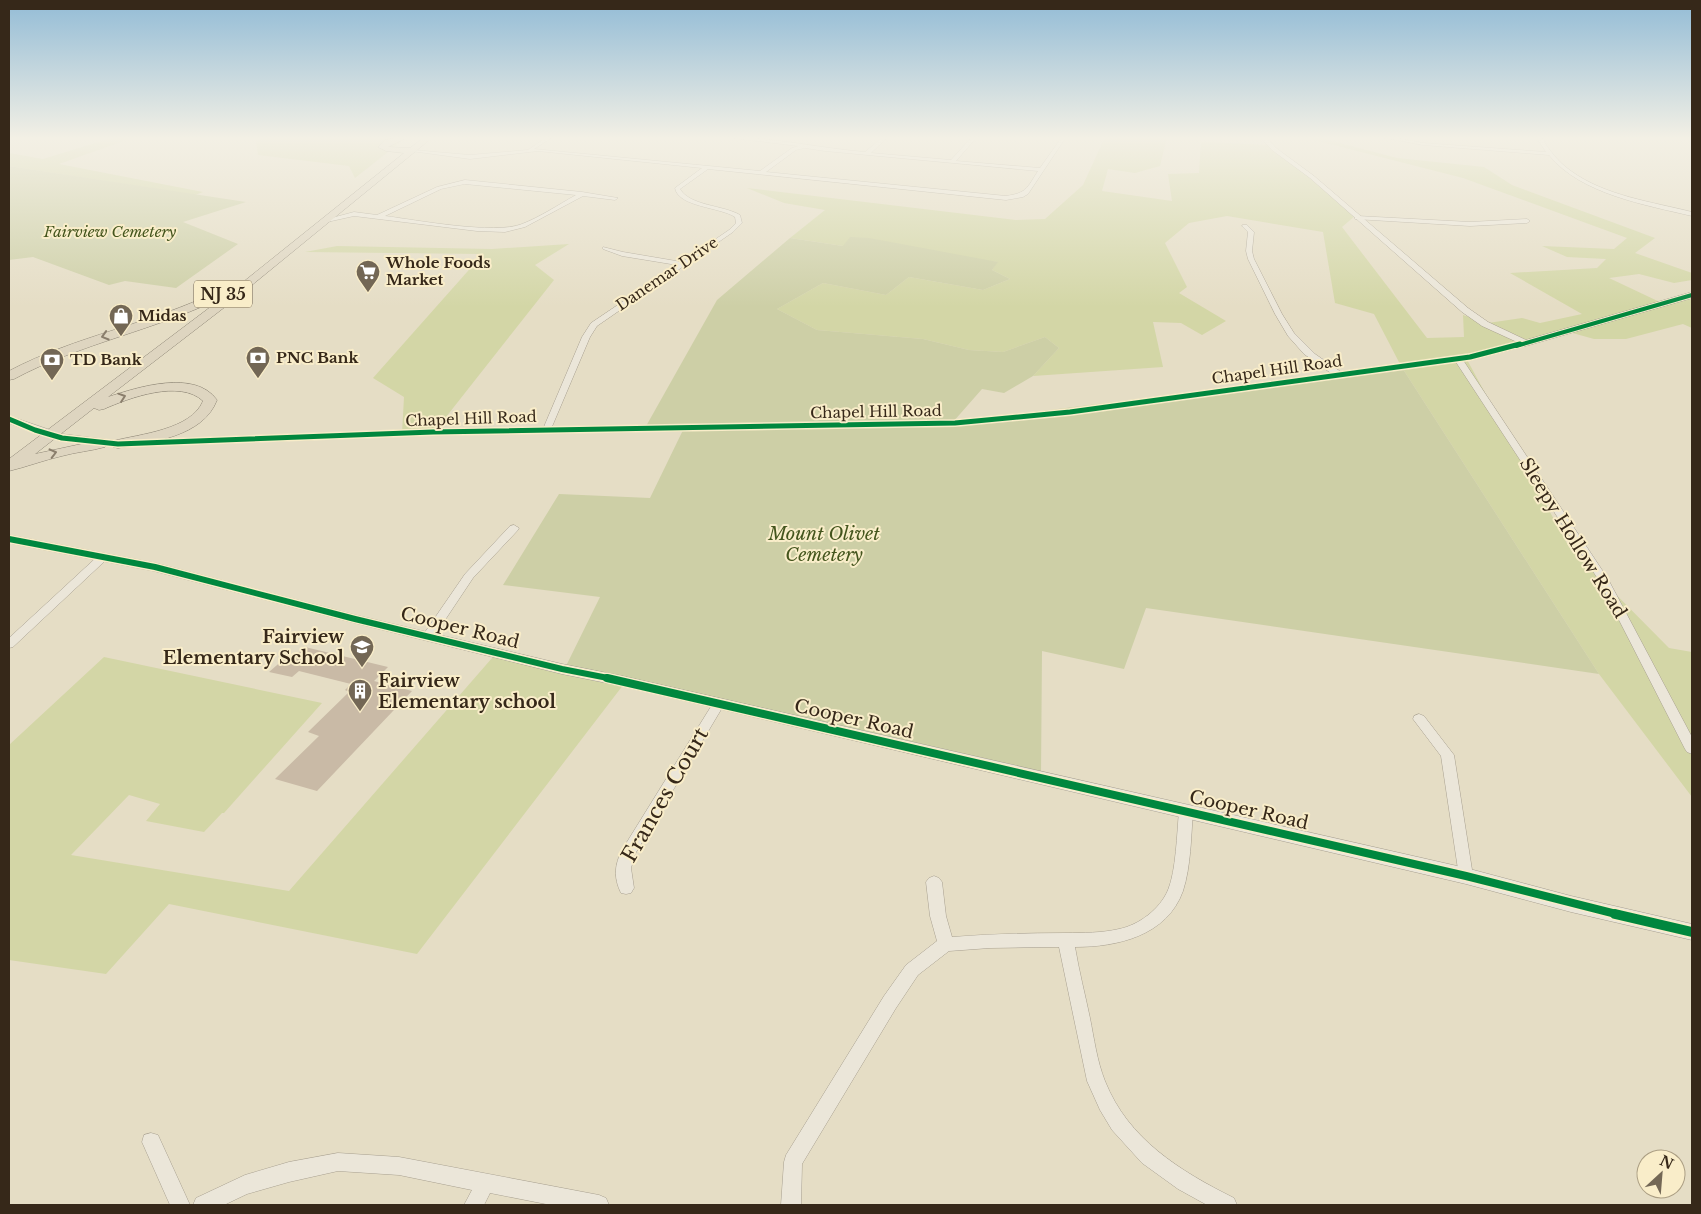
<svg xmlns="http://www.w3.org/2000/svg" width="1701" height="1214" font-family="'Libre Baskerville',serif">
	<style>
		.green { fill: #d3d6a6 }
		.cemetery { fill: #cdcfa6 }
		.building { fill: #c9baa6 }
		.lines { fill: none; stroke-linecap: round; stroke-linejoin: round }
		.minor-casing { stroke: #a8a090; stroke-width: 1 }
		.tertiary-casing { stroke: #a8a090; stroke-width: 1 }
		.trunk-casing { stroke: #8e8676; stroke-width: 1 }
		.minor { fill: #ebe6d9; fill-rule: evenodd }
		.tertiary { fill: #ebe6d9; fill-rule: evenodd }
		.trunk { fill: #ded5c0; fill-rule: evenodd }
		.cycleway-far4-casing { stroke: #f9edc9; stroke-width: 5.5 }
		.cycleway-far3-casing { stroke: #f9edc9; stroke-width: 8 }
		.cycleway-far2-casing { stroke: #f9edc9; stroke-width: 9 }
		.cycleway-far1-casing { stroke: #f9edc9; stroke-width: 11 }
		.cycleway-casing { stroke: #f9edc9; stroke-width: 13 }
		.cycleway-far4 { stroke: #00873e; stroke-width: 4 }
		.cycleway-far3 { stroke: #00873e; stroke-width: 5 }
		.cycleway-far2 { stroke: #00873e; stroke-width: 6 }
		.cycleway-far1 { stroke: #00873e; stroke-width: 8 }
		.cycleway { stroke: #00873e; stroke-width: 10 }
		.oneway { stroke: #8a7e6c }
		.labels { text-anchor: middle; stroke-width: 4; stroke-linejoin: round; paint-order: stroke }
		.far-park-label { font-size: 15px; font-style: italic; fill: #44551d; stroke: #f9edc9 }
		.far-poi-label { font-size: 15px; font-weight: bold; fill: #362819; stroke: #f9edc9; text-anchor: start }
		.far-street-label { font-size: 15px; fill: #362819; stroke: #f9edc9 }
		.shield { fill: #f9edc9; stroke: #70634e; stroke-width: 1 }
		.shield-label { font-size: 16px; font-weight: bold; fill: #362819 }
		.park-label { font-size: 18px; font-style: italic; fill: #44551d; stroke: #f9edc9 }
		.street-label { font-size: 18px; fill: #362819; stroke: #f9edc9 }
		.poi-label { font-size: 18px; font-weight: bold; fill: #362819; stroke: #f9edc9; text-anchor: end }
		.near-street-label { font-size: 21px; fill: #362819; stroke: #f9edc9 }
	</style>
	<rect width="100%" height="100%" fill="#e5ddc5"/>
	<g class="green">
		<polygon points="115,137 135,137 59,164 203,192 195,195 9,166 9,153 43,159"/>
		<polygon points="270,137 352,139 358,137 407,137 355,178 349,166 258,155 256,141"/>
		<polygon points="1105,137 1167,137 1160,166 1135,173 1108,169 1102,191 1172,201 1168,174 1199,173 1201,142 1271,145 1355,216 1342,227 1427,338 1464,337 1463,315 1488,323 1522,318 1540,323 1582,314 1510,273 1597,268 1606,259 1567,257 1542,246 1614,249 1627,238 1463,178 1302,137 1317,137 1397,158 1484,167 1512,185 1655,238 1635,253 1692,273 1692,280 1674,283 1639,274 1609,278 1664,304 1692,299 1692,328 1683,324 1626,339 1594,339 1569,332 1465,356 1569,547 1669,648 1692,652 1692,797 1599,674 1401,366 1374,314 1335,303 1323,232 1227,216 1189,223 1165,243 1187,287 1179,293 1226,321 1202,335 1181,323 1153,322 1163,367 1033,376 1059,348 1045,337 1003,352 969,350 923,339 817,330 777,309 823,283 886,295 909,277 983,290 1010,279 992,270 997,262 843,246 790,238 825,210 784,203 747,188 1016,220 1045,219 1083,185"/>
		<polygon points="569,244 535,265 554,280 435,431 402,433 404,397 373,378 483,254 305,252 337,246 492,249"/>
		<polygon points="499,650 627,680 417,954 169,904 106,974 9,960 9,745 104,657 322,703 224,813 222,813 204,832 146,821 160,804 129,795 71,855 289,891"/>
	</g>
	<g class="cemetery">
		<polygon points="9,166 246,202 183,222 238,244 176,288 125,281 109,285 33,257 9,260"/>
		<polygon points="850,237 869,238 998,262 992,270 1010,279 983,290 909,277 886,295 823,283 777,309 817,330 923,339 969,350 1003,352 1045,337 1059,348 1033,376 1004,393 982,389 953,422 1401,366 1599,674 1146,608 1124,669 1042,651 1041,776 566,666 600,597 503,585 559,494 650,498 684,428 645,428 717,300 790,238 843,246"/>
	</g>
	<polygon class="building" points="305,647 388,667 374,681 412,691 317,791 275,779 319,736 308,732 349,692 345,690 351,684 299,671 292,677 269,672 284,659 289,661"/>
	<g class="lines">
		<defs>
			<g id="minor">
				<path d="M547,137H553L534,149L760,171L792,148L798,146L725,137C772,137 818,148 865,152L883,137H888L871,153L951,160L972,137H977L956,161L1040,168L1062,137H1066L1028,194L1023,197L1006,200L708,169L680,189C690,206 723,205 740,215L742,223L733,232L597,326L590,337L551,429L547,432L543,429L582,337L591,323L677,265L622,256L603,249V247L623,252L682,262L729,230L736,223L735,217C720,207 678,207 675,188L702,168L538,151L470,159L411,151L413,150L470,155L528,150ZM805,148L825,151L1038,171C1027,188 1027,193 1006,196L766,172L796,150Z"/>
				<path d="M1381,137H1392L1423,143L1546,152L1536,137H1541C1549,150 1558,162 1571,171C1605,196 1653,202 1692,212V216C1646,205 1580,194 1549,155L1423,145Z"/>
				<path d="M465,180L582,192L618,198L615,200L583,196L525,227L505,232L477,231L354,216L327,222L324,220L354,212L377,215L437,187ZM465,184L576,195C558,205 540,217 522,224C495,235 416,220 385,216L441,189Z"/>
				<polygon points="1357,216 1470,222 1527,219 1530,221 1527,223 1470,226 1355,219 1355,217"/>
				<polygon points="1243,225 1247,225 1254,232 1252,251 1254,259 1282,314 1294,333 1315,354 1341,372 1341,376 1335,376 1304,354 1288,336 1275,314 1248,259 1246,251 1248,232 1242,226"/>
				<polygon points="1455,357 1461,357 1608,579 1692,737 1692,754 1687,752 1685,749 1598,579 1454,359"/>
				<polygon points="514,525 519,528 518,530 473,578 433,638 425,638 423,635 465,574 510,526"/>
				<polygon points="103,554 108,557 107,559 13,647 9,648 9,638 99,555"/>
				<path d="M719,699L723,700L725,703L635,854L631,868L634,888L631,893L626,894L621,893C613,877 615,864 622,850L715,700Z"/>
				<polygon points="1419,714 1424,716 1454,755 1473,876 1471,880 1466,882 1461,880 1459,876 1441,756 1413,719 1414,716"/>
				<path d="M1186,805L1191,807L1193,811C1191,837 1191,866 1183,891C1167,936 1117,947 1075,947C1079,971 1085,994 1090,1018C1094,1038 1097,1061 1105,1081C1128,1139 1180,1171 1234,1198L1237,1205H1207L1178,1189L1142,1163L1112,1130L1100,1110L1087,1081L1059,947L990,948L949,951L918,975L896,1008L802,1164L801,1205H781L784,1162L786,1155L884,996L906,965L937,941L930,916L926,882L929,878L934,876L939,878L942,882L946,916L952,937C990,934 1028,933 1066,933C1083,933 1102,933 1119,929C1139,925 1160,909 1168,890C1176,871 1177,833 1179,811L1181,807Z"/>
				<polygon points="151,1133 158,1135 190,1205 170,1205 142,1142 144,1135"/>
				<polygon points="338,1153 399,1157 599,1195 606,1198 609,1205 551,1205 490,1193 484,1205 464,1205 472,1190 399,1175 338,1171 289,1182 247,1194 224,1205 193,1205 196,1198 245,1175 289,1162"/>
			</g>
			<g id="tertiary">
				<polygon points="1260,137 1266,137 1276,148 1314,176 1468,308 1488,322 1526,340 1692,292 1692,298 1529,345 1470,360 1070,415 955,426 433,435 118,447 62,441 32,432 9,423 9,416 62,434 118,441 433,429 955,420 1070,409 1470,354 1517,342 1482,326 1462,312 1310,178 1272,150"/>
				<polygon points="9,535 155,563 355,615 562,664 622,676 1466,868 1571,896 1692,924 1692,940 1571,912 1466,884 622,686 562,674 355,623 154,571 9,543"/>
			</g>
			<path id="trunk" d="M396,137H408L388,147L410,148L424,137H433L230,303L108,397C138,387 195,369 217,400C203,437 152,442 118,448L113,447L111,444L113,441C140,434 191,430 203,401C180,379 129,398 104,409L99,410L94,408L35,454L100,440L105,441L107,444L105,447C91,451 76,452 62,456C44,460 26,467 9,471V459L225,296C157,330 81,343 14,379L9,380V371C75,336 151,324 218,291H226L227,295L404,153L386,151L378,147L384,141Z"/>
		</defs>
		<use href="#minor" class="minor-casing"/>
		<use href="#tertiary" class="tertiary-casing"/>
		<use href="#trunk" class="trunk-casing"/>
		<use href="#minor" class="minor"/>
		<use href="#tertiary" class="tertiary"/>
		<use href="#trunk" class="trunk"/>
		<defs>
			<polyline id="cycleway-far4" points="1516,346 1692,295"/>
			<polyline id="cycleway-far3" points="9,419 35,430 62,438 118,444 433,432 955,423 1070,412 1470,357 1520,344"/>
			<polyline id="cycleway-far2" points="9,539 155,567 355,619 562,669 613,679"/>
			<polyline id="cycleway-far1" points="607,678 1466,876 1620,915"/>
			<polyline id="cycleway" points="1615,914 1692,932"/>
		</defs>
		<use href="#cycleway-far4" class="cycleway-far4-casing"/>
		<use href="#cycleway-far3" class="cycleway-far3-casing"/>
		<use href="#cycleway-far2" class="cycleway-far2-casing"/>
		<use href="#cycleway-far1" class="cycleway-far1-casing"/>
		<use href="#cycleway" class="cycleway-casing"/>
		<use href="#cycleway-far4" class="cycleway-far4"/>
		<use href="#cycleway-far3" class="cycleway-far3"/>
		<use href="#cycleway-far2" class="cycleway-far2"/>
		<use href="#cycleway-far1" class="cycleway-far1"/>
		<use href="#cycleway" class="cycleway"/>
	</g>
	<defs><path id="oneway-chevron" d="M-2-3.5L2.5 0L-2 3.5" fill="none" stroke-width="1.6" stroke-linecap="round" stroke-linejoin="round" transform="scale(1.25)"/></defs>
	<g class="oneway">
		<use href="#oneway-chevron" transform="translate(105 336) rotate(163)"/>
		<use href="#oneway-chevron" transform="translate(122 397) rotate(-19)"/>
		<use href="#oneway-chevron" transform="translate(53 453) rotate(-14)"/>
	</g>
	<linearGradient id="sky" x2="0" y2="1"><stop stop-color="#93bcd6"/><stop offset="0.45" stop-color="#f3f0e5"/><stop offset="1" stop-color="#f3f0e5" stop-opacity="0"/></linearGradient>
	<rect width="1701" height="307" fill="url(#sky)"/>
	<defs>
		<symbol id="supermarket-pin" viewBox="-11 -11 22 30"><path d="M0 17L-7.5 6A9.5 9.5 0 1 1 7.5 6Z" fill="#736755" stroke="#f9edc9"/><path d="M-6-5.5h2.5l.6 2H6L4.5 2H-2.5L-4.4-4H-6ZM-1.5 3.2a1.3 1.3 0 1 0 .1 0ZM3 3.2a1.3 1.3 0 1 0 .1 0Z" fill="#fff"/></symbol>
		<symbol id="shop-pin" viewBox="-11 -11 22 30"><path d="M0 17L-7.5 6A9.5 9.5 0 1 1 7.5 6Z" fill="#736755" stroke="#f9edc9"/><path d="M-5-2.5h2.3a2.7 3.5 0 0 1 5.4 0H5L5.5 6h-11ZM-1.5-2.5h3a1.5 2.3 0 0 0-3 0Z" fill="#fff"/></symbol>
		<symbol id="bank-pin" viewBox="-11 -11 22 30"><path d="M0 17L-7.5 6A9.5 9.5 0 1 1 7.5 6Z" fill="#736755" stroke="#f9edc9"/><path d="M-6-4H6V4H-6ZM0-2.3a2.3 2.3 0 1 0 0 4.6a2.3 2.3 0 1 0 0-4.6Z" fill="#fff"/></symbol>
		<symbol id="school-pin" viewBox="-11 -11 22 30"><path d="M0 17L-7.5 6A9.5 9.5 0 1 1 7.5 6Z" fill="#736755" stroke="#f9edc9"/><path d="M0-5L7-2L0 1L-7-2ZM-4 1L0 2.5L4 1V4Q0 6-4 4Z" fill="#fff"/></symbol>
		<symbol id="building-pin" viewBox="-11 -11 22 30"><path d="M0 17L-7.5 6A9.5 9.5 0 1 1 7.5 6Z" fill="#736755" stroke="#f9edc9"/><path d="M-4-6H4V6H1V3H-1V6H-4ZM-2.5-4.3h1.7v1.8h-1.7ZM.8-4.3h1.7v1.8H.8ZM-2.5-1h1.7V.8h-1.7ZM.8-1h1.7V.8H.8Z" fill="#fff"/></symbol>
	</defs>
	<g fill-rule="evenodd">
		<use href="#supermarket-pin" x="354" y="258" width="28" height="38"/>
		<use href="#shop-pin" x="107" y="302" width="28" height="38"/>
		<use href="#bank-pin" x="244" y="344" width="28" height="38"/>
		<use href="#bank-pin" x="38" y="346" width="28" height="38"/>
		<use href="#school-pin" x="348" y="633" width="28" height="38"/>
		<use href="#building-pin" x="346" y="677" width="28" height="38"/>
	</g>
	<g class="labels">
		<g class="far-park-label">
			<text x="110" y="237">Fairview Cemetery</text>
		</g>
		<g class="far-poi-label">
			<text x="386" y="268">Whole Foods<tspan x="386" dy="17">Market</tspan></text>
			<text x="138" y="321">Midas</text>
			<text x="276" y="363">PNC Bank</text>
			<text x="70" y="365">TD Bank</text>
		</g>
		<g class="far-street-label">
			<text transform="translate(667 274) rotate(-34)" y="5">Danemar Drive</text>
			<text transform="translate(1277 370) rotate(-8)" y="5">Chapel Hill Road</text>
			<text transform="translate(876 412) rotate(-1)" y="5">Chapel Hill Road</text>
			<text transform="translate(471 419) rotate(-2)" y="5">Chapel Hill Road</text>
		</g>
		<rect class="shield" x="194" y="280.5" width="58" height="27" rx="4"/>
		<g class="shield-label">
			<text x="223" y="300">NJ 35</text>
		</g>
		<g class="park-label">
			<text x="824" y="540">Mount Olivet<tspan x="824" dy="21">Cemetery</tspan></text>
		</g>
		<g class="street-label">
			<text transform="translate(1573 538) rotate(58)" y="6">Sleepy Hollow Road</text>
			<text transform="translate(460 628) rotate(14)" y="6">Cooper Road</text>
			<text transform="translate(854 719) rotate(13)" y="6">Cooper Road</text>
			<text transform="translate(1249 810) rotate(13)" y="6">Cooper Road</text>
		</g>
		<g class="poi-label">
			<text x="344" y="643">Fairview<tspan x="344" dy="21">Elementary School</tspan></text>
			<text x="378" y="687" text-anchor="start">Fairview<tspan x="378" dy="21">Elementary school</tspan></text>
		</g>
		<g class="near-street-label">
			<text transform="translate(665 795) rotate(-60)" y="7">Frances Court</text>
		</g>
	</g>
	<rect width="1701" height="1214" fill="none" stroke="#362819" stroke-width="20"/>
	<g transform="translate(1661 1174) rotate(26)"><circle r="24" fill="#f9edc9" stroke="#ab9e83"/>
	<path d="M0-4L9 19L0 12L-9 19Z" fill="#736755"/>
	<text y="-8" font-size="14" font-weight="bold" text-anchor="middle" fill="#362819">N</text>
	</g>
</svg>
